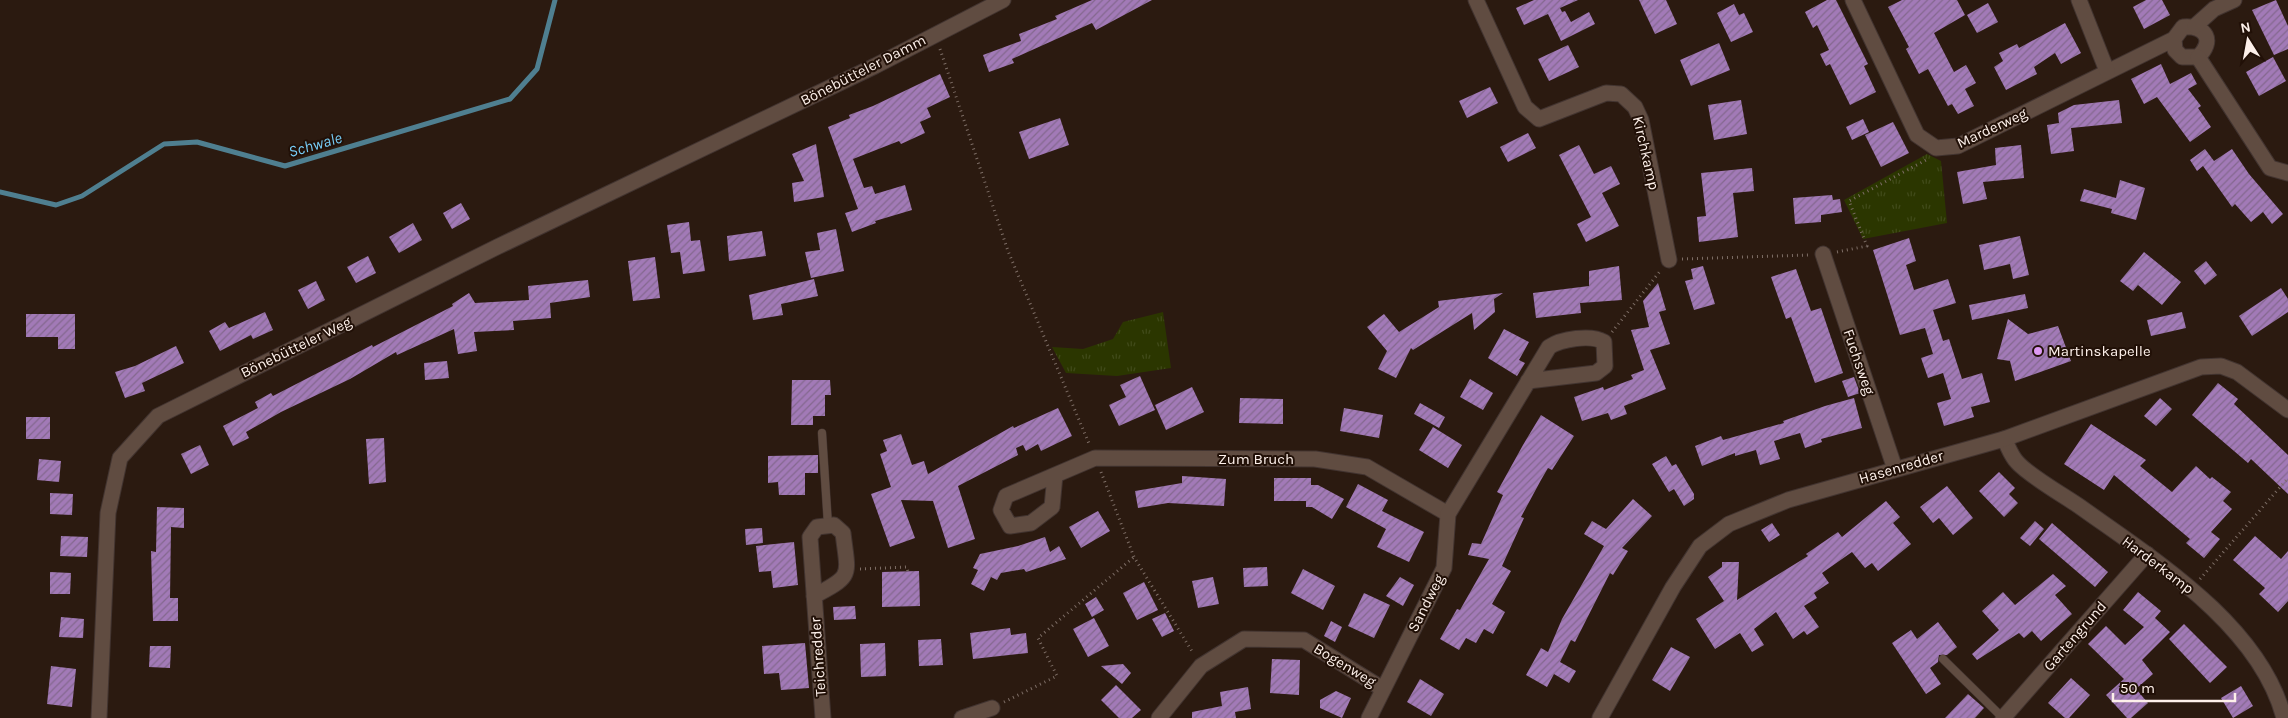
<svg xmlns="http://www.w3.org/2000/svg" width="2288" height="718" font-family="Karla,sans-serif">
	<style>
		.park { fill: url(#park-tufts) }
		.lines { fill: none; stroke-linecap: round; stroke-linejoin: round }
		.stream { stroke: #4f7f90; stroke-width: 5 }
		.building { fill: url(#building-hatch) }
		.lane-casing { stroke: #423430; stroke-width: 9 }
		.street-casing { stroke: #423430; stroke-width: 17 }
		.secondary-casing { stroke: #423430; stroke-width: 17 }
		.path { stroke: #7d6d65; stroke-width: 3; stroke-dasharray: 1 4; stroke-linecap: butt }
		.lane { stroke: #604c41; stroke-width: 8 }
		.street { stroke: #604c41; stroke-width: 15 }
		.secondary { stroke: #604c41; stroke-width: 15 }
		.poi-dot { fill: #dd99f3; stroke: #211007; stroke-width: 2 }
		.labels { text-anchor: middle; stroke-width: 4; stroke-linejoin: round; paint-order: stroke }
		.street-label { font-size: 15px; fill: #fdf0ea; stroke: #211007 }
		.poi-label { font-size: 15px; fill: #fdf0ea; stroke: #211007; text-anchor: start }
		.water-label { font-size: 16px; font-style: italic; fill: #77cdf7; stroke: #211007 }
	</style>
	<defs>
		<pattern id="park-tufts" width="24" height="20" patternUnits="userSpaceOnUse" patternTransform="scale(1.25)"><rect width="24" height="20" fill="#2b3600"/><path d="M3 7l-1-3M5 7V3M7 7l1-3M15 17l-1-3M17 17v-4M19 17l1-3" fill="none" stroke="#404a19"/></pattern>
		<pattern id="building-hatch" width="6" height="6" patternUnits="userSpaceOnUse" patternTransform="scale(1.25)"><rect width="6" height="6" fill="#a27ab7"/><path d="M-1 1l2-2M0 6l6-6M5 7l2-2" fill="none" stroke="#84688f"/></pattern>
	</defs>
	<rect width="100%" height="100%" fill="#2b1a10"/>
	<g class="park">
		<polygon points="1927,154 1941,161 1947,223 1863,239 1844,200"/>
		<polygon points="1163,312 1171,368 1117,376 1066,373 1052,347 1083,349 1113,339 1123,322"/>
	</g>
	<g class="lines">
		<polyline class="stream" points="0,192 56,205 82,196 164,144 197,142 285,166 510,99 537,69 555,0"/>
	</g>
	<g class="building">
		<polygon points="1092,0 1152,0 1096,30 1092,23 1012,59 1014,63 989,72 983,55 1021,41 1019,34 1057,19 1055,16"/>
		<polygon points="1534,0 1578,0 1560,8 1562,12 1565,11 1571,22 1589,12 1595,24 1561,41 1548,14 1524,25 1516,8"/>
		<polygon points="1639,0 1666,0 1677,24 1655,34"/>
		<polygon points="1827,0 1836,0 1868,64 1864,66 1876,92 1850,105 1830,64 1826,66 1820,54 1829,50 1817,25 1813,28 1805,12"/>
		<polygon points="1902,0 1957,0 1965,15 1934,33 1954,72 1966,65 1976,83 1965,89 1974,106 1958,114 1952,104 1948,106 1928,69 1919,74 1906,49 1909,47 1888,7"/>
		<polygon points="2146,0 2162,0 2170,15 2144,29 2133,7"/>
		<polygon points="2276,0 2288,26 2288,49 2274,55 2252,10"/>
		<polygon points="1988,3 1998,22 1977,33 1967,15"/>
		<polygon points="1734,4 1739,15 1744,13 1753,32 1731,42 1717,13"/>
		<polygon points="2065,23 2081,53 2061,64 2055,53 2034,67 2037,74 2006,90 1994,67 2003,61 1999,53 2017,44 2019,48"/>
		<polygon points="1719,43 1730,70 1691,86 1680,60"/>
		<polygon points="1568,45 1579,67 1549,81 1538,59"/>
		<polygon points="2273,57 2286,81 2259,96 2246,72"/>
		<polygon points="2161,64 2170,84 2191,73 2197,84 2188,89 2201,106 2198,108 2211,127 2190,142 2157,97 2144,104 2131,79"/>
		<polygon points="940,74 950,97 927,108 931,117 920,122 925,133 901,144 899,141 853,159 864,188 872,186 875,194 905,185 912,210 875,221 876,223 852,232 845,213 858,209 828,127 850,118 849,115 873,106"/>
		<polygon points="1490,87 1498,103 1467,118 1459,101"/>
		<polygon points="1741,100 1747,134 1714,140 1708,105"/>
		<polygon points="2119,100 2122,123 2071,128 2074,151 2051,154 2047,125 2059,123 2058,113 2074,105"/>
		<polygon points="1060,118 1069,145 1029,159 1019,132"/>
		<polygon points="1863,119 1869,132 1852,140 1846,127"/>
		<polygon points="1893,122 1909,153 1881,167 1865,135"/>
		<polygon points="1528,133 1536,148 1508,162 1500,147"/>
		<polygon points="816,144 824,197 794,202 792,183 804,181 792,154"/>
		<polygon points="1579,145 1594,174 1611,166 1620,184 1602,193 1619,226 1586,242 1577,224 1591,217 1559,155"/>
		<polygon points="2021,145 2024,178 1983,182 1987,199 1963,204 1957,172 1996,165 1995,148"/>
		<polygon points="2205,149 2214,161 2232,149 2249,174 2283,214 2272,224 2263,212 2251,222 2235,204 2232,207 2203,166 2197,171 2190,160"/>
		<polygon points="1752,168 1754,191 1733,193 1738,237 1699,242 1697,217 1706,216 1701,173"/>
		<polygon points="2120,180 2145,188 2136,220 2111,213 2112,209 2080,201 2084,189 2116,198"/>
		<polygon points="1832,195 1833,200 1840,199 1842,212 1821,215 1821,222 1795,224 1793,198"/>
		<polygon points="461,203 470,219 452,229 443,213"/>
		<polygon points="689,222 691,241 700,240 705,271 683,274 680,252 671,253 667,225"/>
		<polygon points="413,223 422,240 399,253 389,237"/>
		<polygon points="836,229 844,271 811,278 805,252 820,250 817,233"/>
		<polygon points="762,231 766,256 729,261 727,236"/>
		<polygon points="2020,236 2029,275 2013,279 2010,264 1984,270 1979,245"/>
		<polygon points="1909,238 1916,261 1906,265 1914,290 1948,279 1956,303 1933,310 1943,341 1949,339 1962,379 1982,373 1990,402 1971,407 1974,417 1944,426 1937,403 1951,399 1943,373 1928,378 1921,358 1933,354 1925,328 1900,335 1873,250"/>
		<polygon points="2144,252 2181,282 2162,305 2138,285 2133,291 2120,281"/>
		<polygon points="368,256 376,273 356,283 347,267"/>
		<polygon points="655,257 660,298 633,301 628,261"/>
		<polygon points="2206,261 2217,275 2205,285 2194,271"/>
		<polygon points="1619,266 1622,300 1580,303 1581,313 1536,318 1533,293 1589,286 1589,271"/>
		<polygon points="1703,266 1715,304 1694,310 1685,281 1693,279 1691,269"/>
		<polygon points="1796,269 1811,311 1821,308 1843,373 1815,383 1791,317 1786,319 1771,277"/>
		<polygon points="814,279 818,296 781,304 783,315 753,320 749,295"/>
		<polygon points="588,280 590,297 550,303 551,318 513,321 514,330 474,332 477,351 458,354 454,329 397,355 396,352 350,379 281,412 246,432 249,438 233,446 223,426 258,408 255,402 271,393 273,396 372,345 373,347 453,306 452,304 469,293 475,303 529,300 528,286"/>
		<polygon points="316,281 325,300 308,309 298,290"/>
		<polygon points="1658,283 1666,310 1659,312 1670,344 1650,350 1666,389 1624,406 1627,414 1611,420 1608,413 1582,421 1574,397 1603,387 1604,390 1633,379 1631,375 1644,370 1631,330 1649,327 1643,301"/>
		<polygon points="2281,288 2288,299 2288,312 2252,336 2239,316"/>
		<polygon points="1503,293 1494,299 1495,312 1474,330 1472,313 1413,350 1411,348 1396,378 1378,369 1387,351 1367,327 1384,314 1399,332 1439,307 1438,301"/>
		<polygon points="2025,294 2028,308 1972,320 1969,305"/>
		<polygon points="265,312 273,330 253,339 251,335 220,351 209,331 225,322 229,328"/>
		<polygon points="2182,312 2186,328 2151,336 2147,320"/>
		<polygon points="26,314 75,314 75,349 58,349 58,337 26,337"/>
		<polygon points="2008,319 2028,334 2058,326 2071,361 2015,381 2010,361 1997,359"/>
		<polygon points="1504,329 1529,342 1519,360 1525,363 1517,376 1488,358"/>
		<polygon points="176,346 184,363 142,383 145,391 125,398 115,372 135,366"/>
		<polygon points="447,361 449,378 425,380 424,363"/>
		<polygon points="1140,376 1155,410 1119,426 1109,405 1126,397 1120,385"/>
		<polygon points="1854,377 1860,393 1848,397 1842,381"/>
		<polygon points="1470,379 1493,393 1483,410 1460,397"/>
		<polygon points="792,380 830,380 831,395 825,395 825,416 813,416 813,425 791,425"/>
		<polygon points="2218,383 2238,399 2234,404 2288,455 2288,494 2251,459 2248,463 2192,415"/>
		<polygon points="1192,387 1204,412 1166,430 1155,405"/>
		<polygon points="1240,398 1283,399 1283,424 1239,423"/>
		<polygon points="1854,398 1862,428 1821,439 1822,442 1805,448 1800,433 1774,441 1780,459 1760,465 1756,450 1735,456 1735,453 1702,466 1695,446 1721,436 1723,440 1784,423 1783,421 1825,406"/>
		<polygon points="2160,398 2172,409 2156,426 2144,416"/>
		<polygon points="1420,403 1445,417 1439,428 1414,414"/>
		<polygon points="1058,408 1072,436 1041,451 1038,444 1026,451 1023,445 1016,448 1018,455 958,486 975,539 948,548 933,501 901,500 915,538 890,547 871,494 891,487 880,454 887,451 883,440 901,434 912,465 924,461 928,474 1013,426 1014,428"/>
		<polygon points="1344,408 1383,415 1379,438 1340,431"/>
		<polygon points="1541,415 1574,436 1552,470 1548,468 1541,480 1521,517 1524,518 1502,566 1511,571 1492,604 1505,612 1493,634 1484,629 1476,643 1466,638 1459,650 1440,639 1457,609 1460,610 1489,559 1468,555 1472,543 1481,544 1503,495 1497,492 1523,445"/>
		<rect x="26" y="417" width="24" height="22"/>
		<polygon points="2091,424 2146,460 2140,466 2172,492 2196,466 2210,479 2212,477 2231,492 2223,501 2232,509 2211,532 2220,539 2204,558 2186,543 2190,539 2114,475 2104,490 2064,464"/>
		<polygon points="1433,427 1462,445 1448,468 1419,450"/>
		<polygon points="384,438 386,482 369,484 366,439"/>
		<polygon points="200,445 209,465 191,474 181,454"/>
		<polygon points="818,455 818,473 805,473 805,495 779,495 778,482 768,483 768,456"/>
		<polygon points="1666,456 1672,466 1676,464 1694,494 1694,499 1684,506 1674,489 1669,492 1652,464"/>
		<polygon points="39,459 61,461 59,482 37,480"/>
		<polygon points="1999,472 2015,488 2009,494 2018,503 2004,517 1979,491"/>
		<polygon points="1182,476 1226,479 1224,506 1168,503 1138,508 1135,491 1182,483"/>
		<polygon points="1274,478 1311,478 1311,485 1318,485 1344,499 1332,519 1312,507 1306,507 1306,501 1274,501"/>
		<polygon points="1358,484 1388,500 1382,511 1424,532 1409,562 1377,547 1386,529 1346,507"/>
		<polygon points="1947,486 1973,518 1953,535 1939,518 1933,523 1920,507"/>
		<polygon points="50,493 73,494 72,515 50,514"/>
		<polygon points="1633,499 1652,516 1622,548 1628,551 1613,575 1610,573 1575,642 1571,640 1560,662 1576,671 1569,683 1554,674 1547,687 1526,675 1541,648 1548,652 1562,619 1604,546 1584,534 1592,521 1606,529"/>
		<polygon points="1886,501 1900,517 1893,523 1911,544 1878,571 1872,563 1865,568 1852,552 1822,573 1829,583 1814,593 1817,598 1804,606 1819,627 1807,635 1804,631 1793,639 1776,612 1754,629 1764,645 1752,652 1740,633 1715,649 1696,619 1724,601 1708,577 1722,567 1722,562 1739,562 1737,600 1808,556 1806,554 1838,532 1842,537"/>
		<polygon points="157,507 184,508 184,528 171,527 170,598 178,598 178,621 153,621 151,551 156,552"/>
		<polygon points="1098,511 1110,531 1081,548 1069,527"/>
		<polygon points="2035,521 2044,529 2030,546 2020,538"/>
		<polygon points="1772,523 1780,535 1769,542 1761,530"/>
		<polygon points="2052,523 2108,572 2095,587 2039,539"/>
		<polygon points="762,528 763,543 746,545 745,529"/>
		<polygon points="61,536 88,537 87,557 60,556"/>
		<polygon points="2255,536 2281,559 2288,551 2288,601 2278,612 2259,594 2265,588 2233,560"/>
		<polygon points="1045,537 1050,552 1059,546 1066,559 1026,572 1024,569 1001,573 997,580 991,577 984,591 971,584 978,570 973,568 980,554 1018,546"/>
		<polygon points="794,542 798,585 773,588 771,571 759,572 756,546"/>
		<polygon points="1267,567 1268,586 1244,587 1243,568"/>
		<polygon points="1303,569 1335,586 1323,610 1291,593"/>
		<polygon points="919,571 920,606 882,607 882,572"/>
		<polygon points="50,572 71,573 70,594 50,594"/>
		<polygon points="2053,574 2066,586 2055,595 2072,614 2041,641 2032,631 2024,638 2019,633 1977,660 1972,654 1999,630 1982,611 2003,592 2015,605"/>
		<polygon points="1213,577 1219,604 1198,608 1192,581"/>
		<polygon points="1400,577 1414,585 1403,606 1386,596"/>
		<polygon points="1144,582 1158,610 1137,620 1123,593"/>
		<polygon points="2138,592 2161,611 2155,618 2170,632 2142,660 2153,674 2136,689 2148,703 2131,718 2127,718 2106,695 2124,679 2088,644 2106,626 2125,645 2144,627 2123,610"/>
		<polygon points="1364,593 1390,605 1374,638 1348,626"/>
		<polygon points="1096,597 1104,610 1092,617 1085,604"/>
		<polygon points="855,606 856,619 834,620 833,607"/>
		<polygon points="1165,613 1174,631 1162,637 1152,619"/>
		<polygon points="61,617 84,619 83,638 59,637"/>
		<polygon points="1094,618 1109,646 1088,657 1073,629"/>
		<polygon points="1331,621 1342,627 1335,642 1324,636"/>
		<polygon points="1938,622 1957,647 1947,655 1939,655 1938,662 1930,668 1941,684 1926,694 1892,643 1911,630 1917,639"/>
		<polygon points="2184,624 2227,667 2210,683 2169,639"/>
		<polygon points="1010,628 1011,635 1026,633 1028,653 973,659 970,633"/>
		<polygon points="941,639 943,665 919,666 918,640"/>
		<polygon points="805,643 809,688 781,690 779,673 764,674 762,646"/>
		<polygon points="885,643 886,676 861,677 860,644"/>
		<polygon points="150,646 171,646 170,668 149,667"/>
		<polygon points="1671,647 1690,657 1670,691 1652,680"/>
		<polygon points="1272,659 1300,660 1299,695 1270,693"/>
		<polygon points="1123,664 1131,673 1122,684 1101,666"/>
		<polygon points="51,666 76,669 72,707 47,704"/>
		<polygon points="2071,678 2090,695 2069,718 2065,718 2048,703"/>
		<polygon points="1420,679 1444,694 1431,716 1407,702"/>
		<polygon points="1116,685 1141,710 1132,718 1119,718 1101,700"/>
		<polygon points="2241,686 2253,706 2233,718 2221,698"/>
		<polygon points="1248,687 1251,709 1235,712 1236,718 1192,718 1192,712 1222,706 1220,692"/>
		<polygon points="1336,691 1351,698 1342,718 1320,708 1320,700"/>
		<polygon points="1968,694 1984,708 1975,718 1945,718"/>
	</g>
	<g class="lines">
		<defs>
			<g id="lane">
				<polyline points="822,433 828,525"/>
				<polyline points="1943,659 2003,718"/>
			</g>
			<g id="street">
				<polyline points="1476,0 1525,107 1539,119 1606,93 1621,94 1635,107 1641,120 1669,260"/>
				<path d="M1853,0L1917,135L1936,148L1958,146L2174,39L2183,27C2206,25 2215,41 2198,57H2182L2175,50L2174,39"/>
				<polyline points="2079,0 2107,71"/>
				<polyline points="2195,26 2214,9 2234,0"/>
				<polyline points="2198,57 2270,168 2288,173"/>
				<polyline points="1823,254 1895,469"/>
				<path d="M2004,439C2008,446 2011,456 2017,462C2028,475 2063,495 2079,506C2153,559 2260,625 2284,718"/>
				<polyline points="1055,475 1052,507 1031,523 1010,526 1001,510 1006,496 1095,458 1315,459 1367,467 1448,514"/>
				<path d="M814,596C854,575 848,576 843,533L834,525L817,527L810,537L823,718"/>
				<polyline points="962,718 992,708"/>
				<polyline points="1159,718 1201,666 1244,639 1304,640 1383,689"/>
				<path d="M1369,718L1444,568L1448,514L1549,347C1561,339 1591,334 1604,342L1605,366L1596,373L1528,381"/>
				<polyline points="1600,718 1673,587 1700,546 1729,524 1788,500 2004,439 2201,367 2221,366 2237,372 2288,410"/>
				<polyline points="2003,718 2147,554"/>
			</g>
			<polyline id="secondary" points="99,718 108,513 120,458 158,416 497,247 875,66 1003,0"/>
		</defs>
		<use href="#lane" class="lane-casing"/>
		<use href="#street" class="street-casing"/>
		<use href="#secondary" class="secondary-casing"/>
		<g class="path">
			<polyline points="940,49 1008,251 1090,446"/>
			<polyline points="1837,252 1867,246 1849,201 1928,159"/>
			<polyline points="1682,259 1808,255"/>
			<polyline points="1612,332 1661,270"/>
			<polyline points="1101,472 1134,557 1193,653"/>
			<polyline points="860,569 907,567 908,572"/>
			<polyline points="2200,579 2288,478"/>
			<polyline points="1004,702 1057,676 1038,638 1134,557"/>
		</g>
		<use href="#lane" class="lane"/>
		<use href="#street" class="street"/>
		<use href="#secondary" class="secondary"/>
	</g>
	<circle class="poi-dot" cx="2038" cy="351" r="5"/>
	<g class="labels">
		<g class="street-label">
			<text transform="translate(863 70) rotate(-27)" y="5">Bönebütteler Damm</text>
			<text transform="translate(1992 128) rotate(-25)" y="5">Marderweg</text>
			<text transform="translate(1646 153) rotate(77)" y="5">Kirchkamp</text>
			<text transform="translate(296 347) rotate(-26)" y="5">Bönebütteler Weg</text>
			<text transform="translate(1859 362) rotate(71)" y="5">Fuchsweg</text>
			<text x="1256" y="464">Zum Bruch</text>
			<text transform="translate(1901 467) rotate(-16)" y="5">Hasenredder</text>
			<text transform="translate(2158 565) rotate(37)" y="5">Harderkamp</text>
			<text transform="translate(1426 603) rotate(-63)" y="5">Sandweg</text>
			<text transform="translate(2075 636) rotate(-49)" y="5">Gartengrund</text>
			<text transform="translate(818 657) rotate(-94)" y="5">Teichredder</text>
			<text transform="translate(1345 665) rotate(31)" y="5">Bogenweg</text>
		</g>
		<g class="poi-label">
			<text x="2048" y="356">Martinskapelle</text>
		</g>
		<g class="water-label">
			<text transform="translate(315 144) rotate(-16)" y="6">Schwale</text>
		</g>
	</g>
	<g transform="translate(2248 40) rotate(349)" stroke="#211007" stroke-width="4" paint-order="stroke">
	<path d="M0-4L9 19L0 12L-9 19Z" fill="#fdf0ea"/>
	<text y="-8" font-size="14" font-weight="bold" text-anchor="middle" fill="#fdf0ea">N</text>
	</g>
	<path d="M2113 693v8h122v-8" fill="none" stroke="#fdf0ea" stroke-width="2.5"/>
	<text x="2120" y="693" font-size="15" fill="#fdf0ea" stroke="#211007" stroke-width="4" paint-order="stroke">50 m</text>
</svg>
